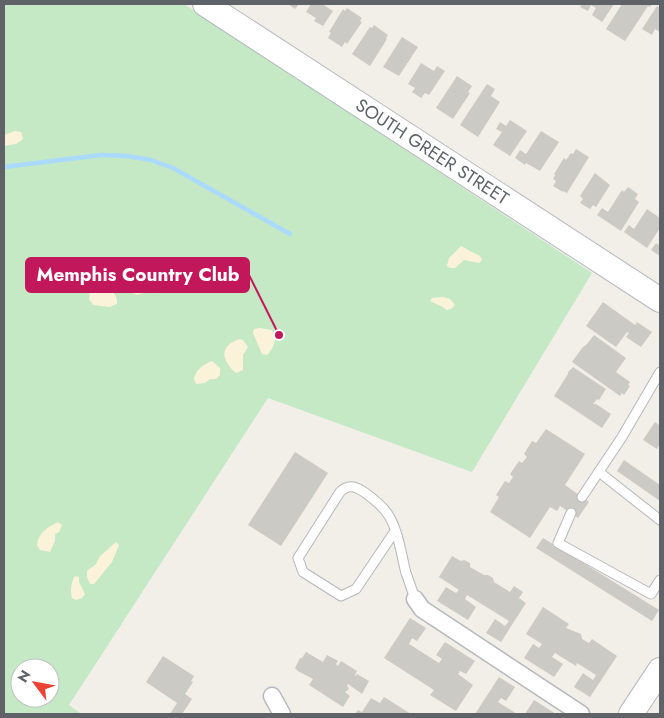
<svg xmlns="http://www.w3.org/2000/svg" width="664" height="718" font-family="Jost,sans-serif">
	<style>
		.green { fill: #c5e8c5; fill-rule: evenodd }
		.sand { fill: #fbf3d9 }
		.lines { fill: none; stroke-linecap: round; stroke-linejoin: round }
		.stream { stroke: #aadaff; stroke-width: 4.5 }
		.building { fill: #cccac5 }
		.lane-casing { stroke: #b5b8bc; stroke-width: 11 }
		.street-casing { stroke: #b5b8bc; stroke-width: 19 }
		.secondary-casing { stroke: #b6babf; stroke-width: 26 }
		.lane { stroke: #fff; stroke-width: 9 }
		.street { stroke: #fff; stroke-width: 16 }
		.secondary { stroke: #fff; stroke-width: 24 }
		.labels { text-anchor: middle; stroke-width: 4; stroke-linejoin: round; paint-order: stroke }
		.street-label { font-size: 18px; fill: #5f6368; stroke: #fff }
		.leader { fill: none; stroke: #c2185b; stroke-width: 2 }
		.callout-dot { fill: #c2185b; stroke: #fff; stroke-width: 2 }
		.callout { fill: #c2185b; stroke: #c2185b; stroke-width: 2 }
		.callout-label { font-size: 19px; text-anchor: middle; font-weight: bold; fill: #fff }
	</style>
	<rect width="100%" height="100%" fill="#f1efe8"/>
	<path class="green" d="M4,4H184L592,273L472,472L268,398L69,705L81,714H4ZM20,668H50V698H20Z"/>
	<g class="sand">
		<polygon points="15,131 21,132 23,139 16,144 4,146 4,135"/>
		<polygon points="461,246 480,256 482,260 479,263 464,260 455,268 450,268 447,266 449,258"/>
		<path d="M164,273L172,277L174,280L173,286C160,298 151,290 137,295L132,293L131,286L138,277H146L148,281L144,285L147,286L155,275Z"/>
		<path d="M94,290L101,293C110,288 118,293 117,304L110,307L93,305L89,299L90,292Z"/>
		<polygon points="444,297 450,299 455,305 451,309 447,310 441,306 430,301 432,298"/>
		<path d="M260,328L272,330C278,339 274,347 267,355L262,354L253,333L254,329Z"/>
		<path d="M239,339L243,340L248,347L243,355V370L237,373C232,371 231,368 228,364C220,352 226,344 239,339Z"/>
		<path d="M212,361L220,368V375L216,379H210L205,383L196,384L194,379C196,369 203,365 212,361Z"/>
		<path d="M58,522L62,525L59,532L55,534V541L50,552L40,550L37,545C38,533 48,527 58,522Z"/>
		<polygon points="116,542 119,545 112,562 94,584 90,584 87,577 87,571 96,564 100,556"/>
		<path d="M75,576L79,577V582L85,594L82,598L76,600L72,598C70,591 71,582 75,576Z"/>
	</g>
	<g class="lines">
		<polyline class="stream" points="4,167 101,155 127,156 151,160 173,168 290,234"/>
	</g>
	<g class="building">
		<polygon points="288,4 299,4 295,9"/>
		<polygon points="311,4 322,4 333,11 323,26 314,21 316,18 306,12"/>
		<polygon points="582,4 614,4 602,22 592,15 596,8 591,5 588,11 580,7"/>
		<polygon points="622,4 652,4 650,7 648,6 625,41 606,29"/>
		<polygon points="657,6 660,8 660,32 655,29 652,35 642,29"/>
		<polygon points="347,8 362,18 360,21 362,22 347,44 345,42 342,47 328,38 331,33 329,32 343,9 345,11"/>
		<polygon points="374,25 388,35 386,38 387,39 370,66 352,54 370,27 372,28"/>
		<polygon points="402,37 418,47 399,76 383,67"/>
		<polygon points="421,63 434,71 437,66 445,71 429,95 425,93 421,98 412,92 415,88 408,84"/>
		<polygon points="457,76 472,86 468,92 470,93 453,119 436,108"/>
		<polygon points="487,84 495,89 491,96 500,102 478,137 460,125"/>
		<polygon points="510,120 527,131 510,156 493,145 502,132 496,129 500,122 506,126"/>
		<polygon points="541,131 559,142 540,171 526,163 525,165 515,158 520,150 526,154"/>
		<polygon points="576,149 589,157 567,193 563,191 563,192 553,186 556,181 553,179 555,175 554,174 564,158 566,160 571,153 573,154"/>
		<polygon points="595,173 610,185 596,207 593,205 590,209 580,203 583,199 580,196"/>
		<polygon points="628,187 638,194 635,199 639,202 621,231 597,215 602,208 608,212 622,190 624,192"/>
		<polygon points="647,209 660,218 660,228 647,248 624,232 629,225 634,229"/>
		<polygon points="656,243 660,246 660,256 651,250"/>
		<polygon points="603,302 635,325 637,322 652,332 641,347 626,337 629,333 627,332 616,347 586,326"/>
		<polygon points="594,335 626,358 616,372 630,382 628,385 630,386 624,395 622,393 620,396 572,362 582,348 587,344"/>
		<polygon points="573,367 606,389 599,400 597,399 593,404 596,404 611,414 602,428 554,396 568,374 568,372"/>
		<polygon points="655,422 659,425 660,422 660,444 657,449 643,440"/>
		<polygon points="546,429 585,454 565,485 589,502 578,518 560,506 557,511 550,507 530,538 490,512 499,497 496,495 505,481 509,483 513,477 510,474 519,461 522,463 527,457 524,454 532,441 536,443"/>
		<polygon points="295,452 328,473 281,546 248,525"/>
		<polygon points="624,460 660,485 660,501 617,471"/>
		<polygon points="543,538 659,610 652,621 536,548"/>
		<polygon points="452,556 461,561 464,560 470,563 470,567 484,575 488,575 493,578 494,582 510,592 514,586 523,592 519,598 526,603 501,642 486,633 495,619 505,626 509,621 467,595 465,599 476,607 468,620 437,601 446,587 456,593 459,590 439,577"/>
		<polygon points="543,607 569,624 566,628 581,634 582,639 589,643 592,639 617,656 590,697 574,687 583,673 593,680 596,675 577,663 576,666 555,653 552,657 563,664 554,677 524,658 533,644 539,648 542,644 526,634"/>
		<polygon points="410,618 426,628 417,641 412,638 409,644 439,663 442,659 436,655 445,642 475,661 466,674 460,671 458,674 473,685 456,711 430,695 434,690 384,658"/>
		<polygon points="306,652 323,662 327,655 338,661 336,664 338,666 341,661 357,671 355,675 356,676 357,674 369,681 362,694 348,684 347,686 349,688 348,690 345,692 350,696 343,707 309,685 313,679 298,671 295,668 300,658 302,658"/>
		<polygon points="163,656 194,676 191,681 193,682 185,694 192,699 182,714 170,714 177,703 146,682"/>
		<polygon points="499,677 515,687 506,701 501,698 498,702 517,714 475,714"/>
		<polygon points="384,697 411,714 355,714 358,710 362,712 371,698 380,703"/>
		<polygon points="534,700 556,714 525,714"/>
	</g>
	<g class="lines">
		<defs>
			<g id="lane">
				<polyline points="599,472 660,520"/>
				<polyline points="582,497 622,437 660,372"/>
				<polyline points="571,513 558,543 651,594 660,580"/>
				<path d="M395,531L356,589L341,596L303,572L298,558L340,492C348,484 355,486 364,492C374,499 383,506 389,516C399,533 401,554 406,573C409,581 412,590 415,599"/>
			</g>
			<g id="street">
				<polyline points="415,599 422,609 581,714"/>
				<polyline points="272,696 282,714"/>
			</g>
			<g id="secondary">
				<path id="s1" d="M205,4L660,300"/>
				<polyline points="631,714 660,670"/>
			</g>
		</defs>
		<use href="#lane" class="lane-casing"/>
		<use href="#street" class="street-casing"/>
		<use href="#secondary" class="secondary-casing"/>
		<use href="#lane" class="lane"/>
		<use href="#street" class="street"/>
		<use href="#secondary" class="secondary"/>
	</g>
	<g class="labels">
		<g class="street-label">
			<text dy="6" stroke="none"><textPath href="#s1" startOffset="271">SOUTH GREER STREET</textPath></text>
		</g>
	</g>
	<path class="leader" d="M279 335L249 275"/>
	<circle class="callout-dot" cx="279" cy="335" r="5"/>
	<rect class="callout" x="26" y="258" width="223" height="34" rx="5"/>
	<g class="callout-label">
		<text x="138" y="281">Memphis Country Club</text>
	</g>
	<rect width="664" height="718" fill="none" stroke="#5f6368" stroke-width="10"/>
	<g transform="translate(35 683) rotate(302)"><circle r="24" fill="#ffffff" stroke="#bfc1c3"/>
	<path d="M0-4L9 19L0 12L-9 19Z" fill="#ea4335"/>
	<text y="-8" font-size="14" font-weight="bold" text-anchor="middle" fill="#5f6368">N</text>
	</g>
</svg>
